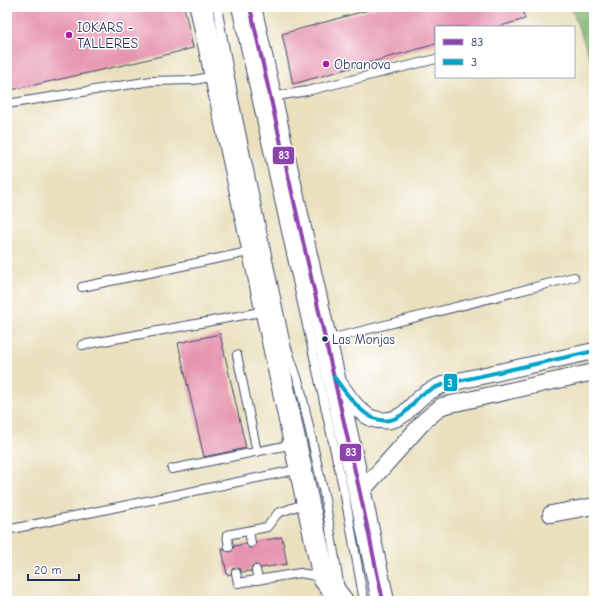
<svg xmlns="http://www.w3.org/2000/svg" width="601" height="608" font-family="'Comic Neue',sans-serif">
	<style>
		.forest { fill: #84b873; stroke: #507468 }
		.building { fill: #e695af }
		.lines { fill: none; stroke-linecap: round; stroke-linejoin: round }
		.service-casing { stroke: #3a4a6c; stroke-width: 10 }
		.minor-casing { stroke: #3a4a6c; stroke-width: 18 }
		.primary-casing { stroke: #3a4a6c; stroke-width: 24 }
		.service { stroke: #fff; stroke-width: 8 }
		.minor { stroke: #fff; stroke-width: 16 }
		.primary { stroke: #fff; stroke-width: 22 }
		.bus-1-casing { stroke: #fff; stroke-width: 7 }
		.bus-2-casing { stroke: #fff; stroke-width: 7 }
		.bus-1 { stroke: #8e44ad; stroke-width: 4 }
		.bus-2 { stroke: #01a3c8; stroke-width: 4 }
		.poi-dot { fill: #b5179e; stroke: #fff; stroke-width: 1.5 }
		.bus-dot { fill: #1b2f5e; stroke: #fff; stroke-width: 1.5 }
		.labels { text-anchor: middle; stroke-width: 3; stroke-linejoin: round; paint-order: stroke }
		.bus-label { font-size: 13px; fill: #1b2f5e; stroke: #fff; text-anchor: start }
		.poi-label { font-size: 14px; fill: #1b2f5e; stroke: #fff; text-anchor: start }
		.line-badge { stroke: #fff; stroke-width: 1.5 }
		.badge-label { font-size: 11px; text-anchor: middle; font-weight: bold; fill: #fff }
	</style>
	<rect width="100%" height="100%" fill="#fff"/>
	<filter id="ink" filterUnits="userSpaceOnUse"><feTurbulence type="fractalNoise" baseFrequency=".025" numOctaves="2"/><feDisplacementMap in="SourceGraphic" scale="8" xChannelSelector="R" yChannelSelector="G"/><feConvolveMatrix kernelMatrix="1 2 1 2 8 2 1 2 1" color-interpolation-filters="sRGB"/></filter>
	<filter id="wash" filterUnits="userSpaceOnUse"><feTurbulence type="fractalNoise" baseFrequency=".012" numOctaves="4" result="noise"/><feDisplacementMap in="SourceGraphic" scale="16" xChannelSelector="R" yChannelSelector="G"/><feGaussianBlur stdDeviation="0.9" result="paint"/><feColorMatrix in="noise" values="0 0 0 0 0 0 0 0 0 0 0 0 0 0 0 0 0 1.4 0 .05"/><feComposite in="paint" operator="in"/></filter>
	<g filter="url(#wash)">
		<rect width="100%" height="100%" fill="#eae0bd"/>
		<polygon class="forest" points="571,7 594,7 594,69"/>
		<g id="blocks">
			<g class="building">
				<polygon points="7,7 184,7 193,48 137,62 7,91"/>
				<polygon points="379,7 522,7 525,19 497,27 436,27 436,44 293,84 282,34"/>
				<polygon points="220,334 246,448 204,457 178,343"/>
				<polygon points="282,537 287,564 261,568 255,565 252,566 251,571 241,572 240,569 235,568 232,569 231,574 227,575 222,549 230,552 234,546 246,544 249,548 252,548 256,542"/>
			</g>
		</g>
	</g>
	<g filter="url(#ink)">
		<use href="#blocks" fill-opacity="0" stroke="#3a4a6c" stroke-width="1"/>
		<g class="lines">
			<defs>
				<g id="service">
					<polyline points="217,7 234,99 286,345 300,386 325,499 340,589"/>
					<polyline points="236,7 345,496 364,601"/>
					<polyline points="271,97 307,91 436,59"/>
					<polyline points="7,104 151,81 194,80 215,76"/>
					<polyline points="82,287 253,251"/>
					<polyline points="326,340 574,277"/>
					<polyline points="82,345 266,311"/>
					<polyline points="237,355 257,452"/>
					<polyline points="172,469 294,444"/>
					<polyline points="7,530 300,469"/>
					<polyline points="249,531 251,543"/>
					<polyline points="229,547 227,535 267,527 278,513 306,503"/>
					<polyline points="256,570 258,580"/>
					<polyline points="236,573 238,583 300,573 322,577"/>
				</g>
				<g id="minor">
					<path d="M337,381C345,391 352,404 362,412C374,423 393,423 405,413C420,398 424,392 445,384L594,351"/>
					<polyline points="360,493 425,420 442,406 594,372"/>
					<polyline points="551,514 594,506"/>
				</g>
				<g id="primary">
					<polyline points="201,7 324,578 342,601"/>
					<polyline points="250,7 360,493 383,601"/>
				</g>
			</defs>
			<use href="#service" class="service-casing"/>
			<use href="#minor" class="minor-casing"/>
			<use href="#primary" class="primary-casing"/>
			<use href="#service" class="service"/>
			<use href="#minor" class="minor"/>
			<use href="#primary" class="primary"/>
			<defs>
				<polyline id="bus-1" points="250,7 360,493 383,601"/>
				<path id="bus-2" d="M334,377C350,398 373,436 403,414C410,409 414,401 420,396C427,390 436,387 445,384L594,351"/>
			</defs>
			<use href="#bus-1" class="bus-1-casing"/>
			<use href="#bus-2" class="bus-2-casing"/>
			<use href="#bus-1" class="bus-1"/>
			<use href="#bus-2" class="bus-2"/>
		</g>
	</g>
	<g class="poi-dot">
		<circle cx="69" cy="35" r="4"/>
		<circle cx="326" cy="64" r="4"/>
	</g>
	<circle class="bus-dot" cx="325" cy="339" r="3.5"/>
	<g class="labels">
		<g class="bus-label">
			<text x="332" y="344">Las Monjas</text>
		</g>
		<g class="poi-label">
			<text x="77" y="32">IOKARS -<tspan x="77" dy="16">TALLERES</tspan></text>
			<text x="334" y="69">Obranova</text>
		</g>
	</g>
	<g class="line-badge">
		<rect x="272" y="146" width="23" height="19" rx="4" fill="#8e44ad"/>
		<rect x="443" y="373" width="15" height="19" rx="4" fill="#01a3c8"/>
		<rect x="339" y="443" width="23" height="19" rx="4" fill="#8e44ad"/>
	</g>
	<g class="badge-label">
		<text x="284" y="159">83</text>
		<text x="450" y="387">3</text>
		<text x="351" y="456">83</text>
	</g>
	<rect width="601" height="608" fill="none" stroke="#fff" stroke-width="24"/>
	<rect x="435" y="26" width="140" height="52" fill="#ffffff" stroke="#a4acbf"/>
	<rect x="443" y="39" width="20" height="6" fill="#8e44ad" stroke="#a4acbf"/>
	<text x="471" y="46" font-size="12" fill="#1b2f5e">83</text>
	<rect x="443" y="59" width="20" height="6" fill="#01a3c8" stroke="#a4acbf"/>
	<text x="471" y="66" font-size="12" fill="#1b2f5e">3</text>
	<path d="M28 574v6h51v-6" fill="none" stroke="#1b2f5e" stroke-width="2"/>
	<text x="34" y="574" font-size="12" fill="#1b2f5e" stroke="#ffffff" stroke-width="3" paint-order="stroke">20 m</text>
</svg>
